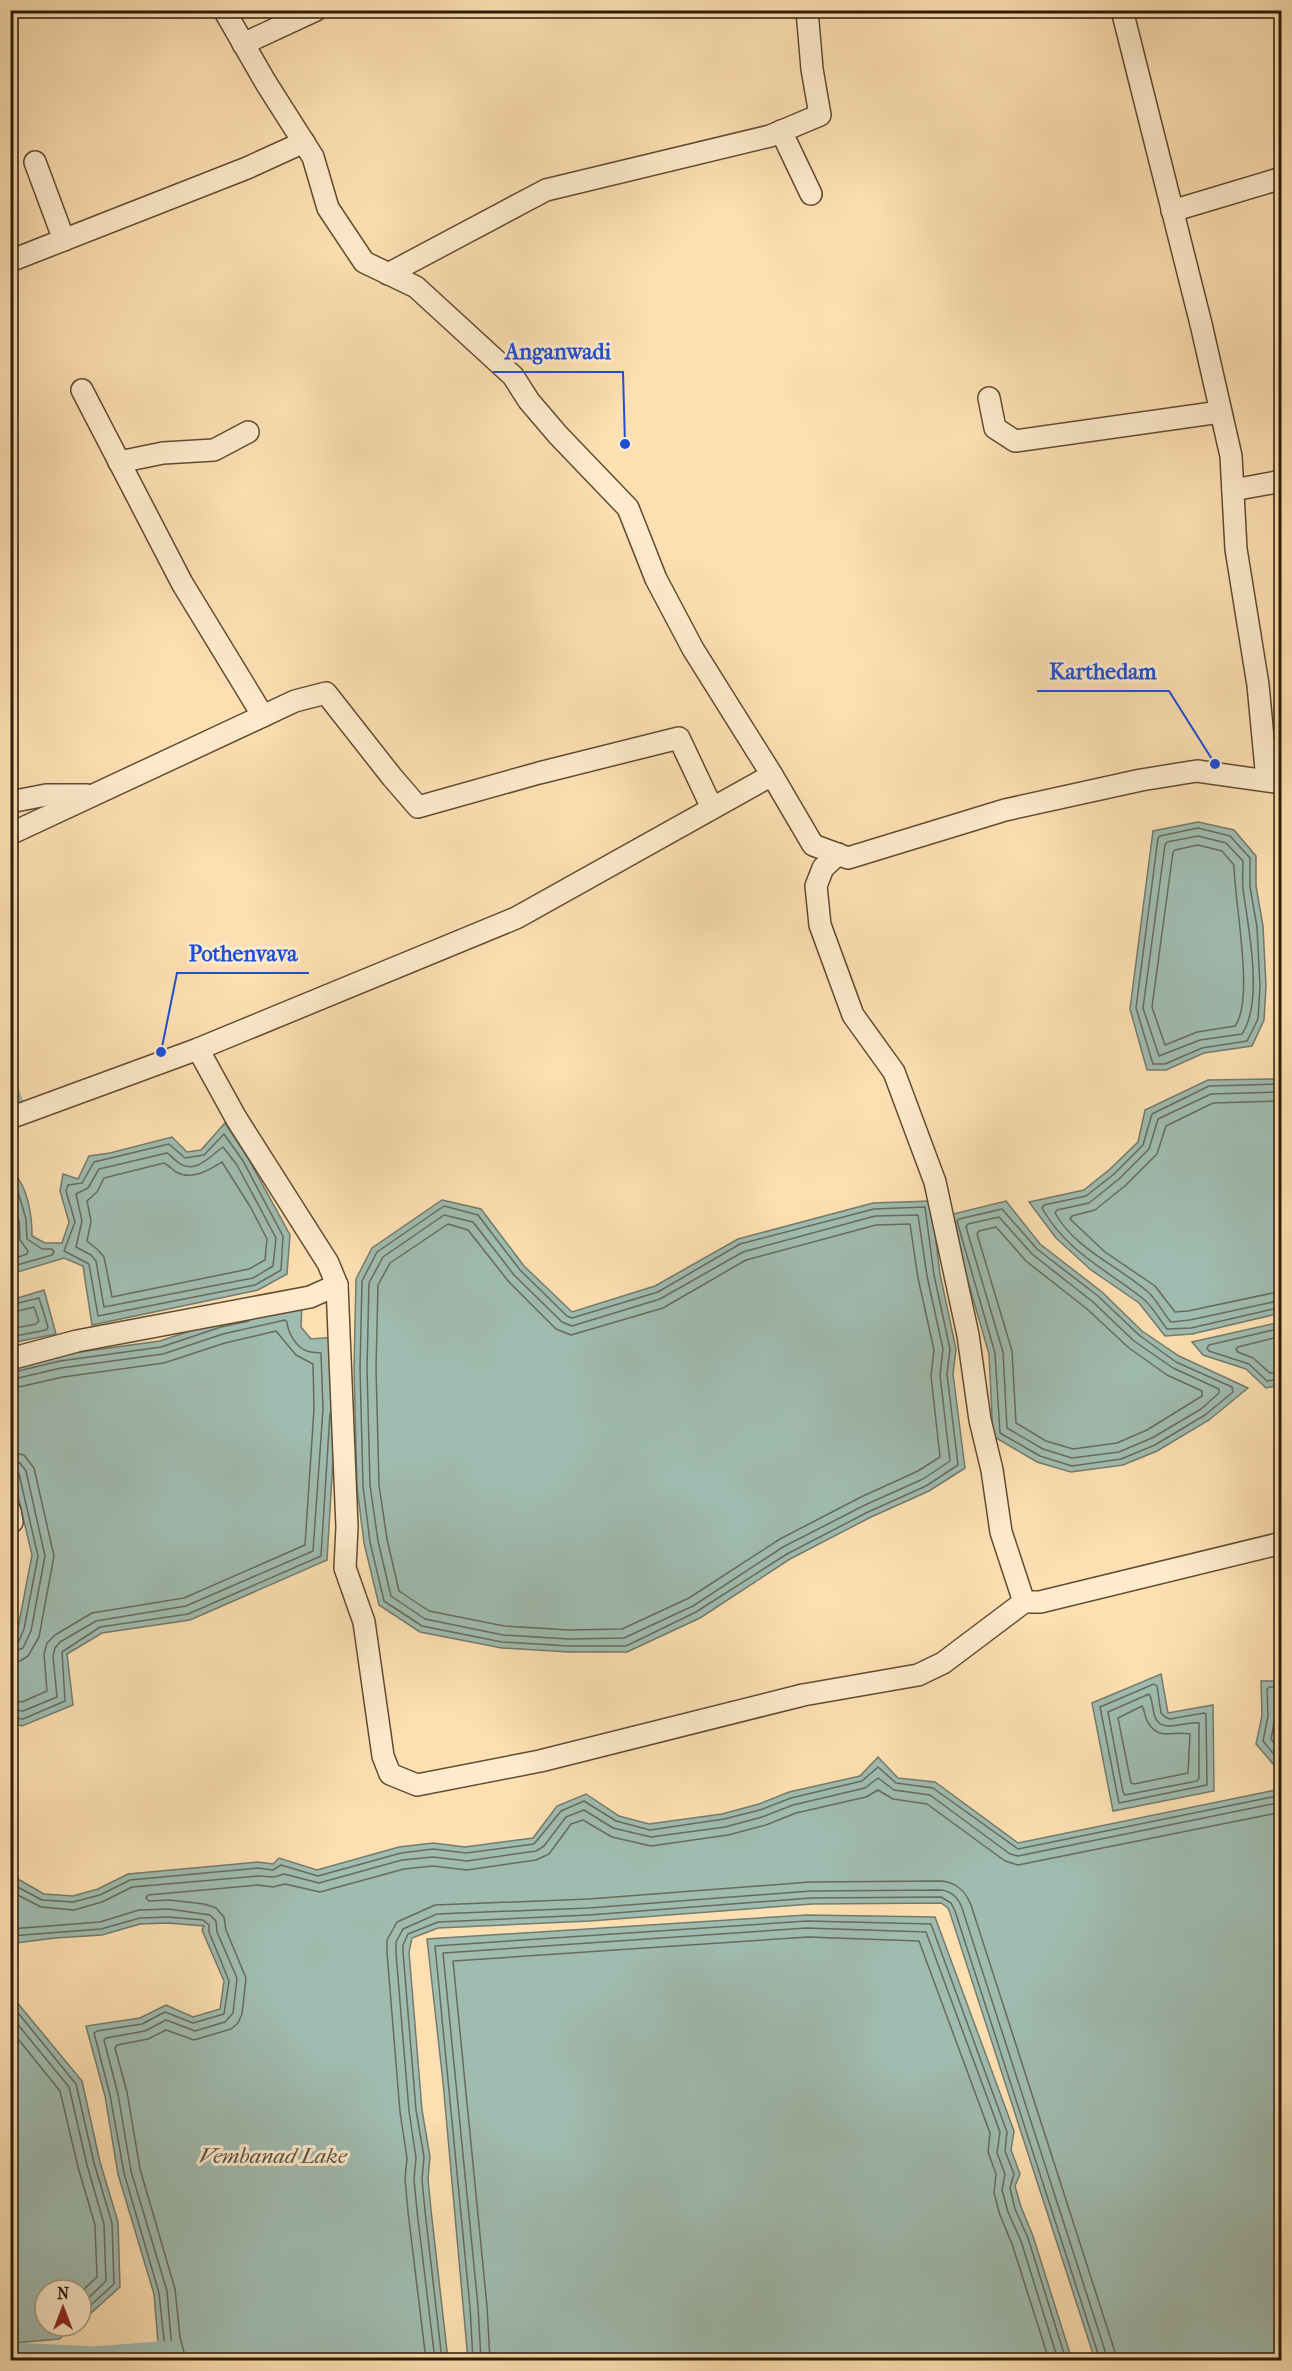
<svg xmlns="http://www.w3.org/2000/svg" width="1292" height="2371" font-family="'IM FELL French Canon',serif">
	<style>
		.water { fill: #a0bcb1; stroke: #727b6d; stroke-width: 1.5 }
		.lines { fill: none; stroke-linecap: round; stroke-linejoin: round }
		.shore { stroke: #666b5c; stroke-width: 1.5 }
		.canal { stroke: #a0bcb1; stroke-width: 21 }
		.minor-casing { stroke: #604c32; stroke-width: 24 }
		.minor { stroke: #feebcd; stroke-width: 21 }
		.labels { text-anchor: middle; stroke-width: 6; stroke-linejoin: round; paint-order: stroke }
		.water-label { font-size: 22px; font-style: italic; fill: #555343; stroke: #feebcd }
		.leader { fill: none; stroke: #1d4ed8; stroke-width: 2 }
		.callout-dot { fill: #1d4ed8; stroke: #feebcd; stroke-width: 2 }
		.callout-label { font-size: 22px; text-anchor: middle; font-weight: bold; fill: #1d4ed8; stroke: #feebcd; stroke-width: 6; stroke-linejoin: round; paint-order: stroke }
	</style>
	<rect width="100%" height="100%" fill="#fde0b2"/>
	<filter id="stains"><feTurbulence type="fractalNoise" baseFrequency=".00333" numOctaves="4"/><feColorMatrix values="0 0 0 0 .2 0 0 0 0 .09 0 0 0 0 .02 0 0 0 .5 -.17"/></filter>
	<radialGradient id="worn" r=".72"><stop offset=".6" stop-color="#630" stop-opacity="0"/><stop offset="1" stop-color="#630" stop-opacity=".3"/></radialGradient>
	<g class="water">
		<polygon points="1198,822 1234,830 1256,856 1256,886 1263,926 1266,986 1264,1020 1252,1046 1204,1053 1166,1070 1147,1070 1130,1009 1153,831"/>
		<polygon points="1281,1079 1281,1313 1192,1334 1165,1336 1139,1303 1091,1270 1056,1238 1029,1202 1084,1190 1110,1169 1138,1142 1145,1110 1208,1080"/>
		<path d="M225,1123L248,1158L290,1235L287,1274L258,1290L92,1325L83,1266L64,1258L11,1274V1171C28,1184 32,1216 32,1236L45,1243H62L69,1222L60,1191L63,1174L78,1179L89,1156L110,1153L172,1137L187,1152L201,1150Z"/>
		<polygon points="442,1200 481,1209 524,1266 572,1312 655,1286 738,1239 873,1203 931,1201 940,1274 956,1349 953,1374 965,1468 929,1491 871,1517 790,1559 700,1618 627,1652 569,1652 502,1648 420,1632 379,1605 364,1543 357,1487 354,1368 356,1279 372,1248"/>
		<polygon points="1006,1201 1040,1244 1102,1292 1142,1331 1179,1356 1248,1388 1209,1420 1157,1451 1123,1465 1071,1472 1037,1462 993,1436 989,1354 949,1215"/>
		<polygon points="44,1290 56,1334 11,1343 11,1300"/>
		<polygon points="302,1302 301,1327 311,1339 335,1337 336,1410 327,1560 190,1620 102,1633 67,1654 73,1705 22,1726 11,1722 11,1645 18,1628 32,1555 12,1471 10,1417 13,1403 11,1400 10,1367 58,1355 160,1341 220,1321"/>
		<polygon points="1281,1322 1281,1385 1266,1388 1246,1369 1203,1355 1192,1342"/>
		<polygon points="1161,1674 1168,1713 1213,1705 1214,1791 1113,1811 1092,1703"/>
		<polygon points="1261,1681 1281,1681 1281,1773 1256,1744 1262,1716"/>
		<polygon points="878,1757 898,1778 935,1782 1018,1843 1281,1789 1281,2360 1095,2360 950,1913 948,1908 941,1903 812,1904 590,1921 438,1928 412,1938 409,1952 422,2110 430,2157 428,2179 431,2210 448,2360 165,2360 158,2342 154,2294 118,2174 105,2096 86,2026 140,2018 166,2005 193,2017 220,2009 224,1981 202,1930 204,1926 168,1923 140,1924 102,1935 55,1938 16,1943 11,1942 11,1875 44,1894 73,1896 98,1889 128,1874 258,1862 273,1864 279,1858 317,1870 399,1847 433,1843 465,1847 533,1838 557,1806 586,1794 619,1816 649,1824 722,1814 759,1804 789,1792 860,1776"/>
		<polygon points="807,1915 935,1917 1014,2131 1011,2150 1020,2174 1015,2186 1021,2207 1033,2236 1072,2360 468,2360 443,2082 427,1939"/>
		<polygon points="10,1994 82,2081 100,2162 118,2222 120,2287 81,2322 81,2290 45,2290 45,2326 76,2326 59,2339 13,2343 10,2342"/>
	</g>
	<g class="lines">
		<g class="shore">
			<polygon points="1198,828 1230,836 1250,858 1250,887 1257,927 1260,986 1258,1019 1247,1041 1202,1048 1165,1064 1153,1064 1136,1008 1158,838 1160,836"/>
			<path d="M1198,836L1226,843L1243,861C1243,870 1242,880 1243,889C1248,927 1264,1001 1242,1034L1200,1040L1159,1056L1143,1008L1165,845L1167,842Z"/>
			<path d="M1198,845L1222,851L1234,865C1234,900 1255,1000 1235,1026L1197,1032L1165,1045L1152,1007L1173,852L1175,850Z"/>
			<path d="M1282,1084L1209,1086L1152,1114L1143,1145L1114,1174L1086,1196L1044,1205L1042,1208C1067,1252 1104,1268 1141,1297C1152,1305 1159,1319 1167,1329L1191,1328L1282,1307"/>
			<path d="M1282,1092L1211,1094L1158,1119L1149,1149L1119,1179L1089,1203L1057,1210L1055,1213C1076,1250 1117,1265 1148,1292C1157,1300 1163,1313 1171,1322L1190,1320L1282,1300"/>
			<polyline points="1282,1101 1213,1103 1166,1126 1157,1154 1126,1185 1095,1210 1072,1216 1070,1219 1105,1252 1155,1286 1175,1312 1188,1311 1282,1291"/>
			<polygon points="224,1134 243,1161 283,1236 281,1270 255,1285 98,1316 89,1264 64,1251 75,1222 66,1191 68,1185 82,1183 94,1162 169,1144 185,1158 204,1155"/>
			<path d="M223,1147L237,1165L276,1238L273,1266L253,1278L104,1307L96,1261L91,1255L76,1247L82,1221L76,1194L88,1188L99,1169L167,1153C171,1155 174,1160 179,1163C196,1175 211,1155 223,1147Z"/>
			<path d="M222,1162L251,1208L267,1239L265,1260L249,1269L112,1297L104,1257L98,1250L87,1241L91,1221L87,1201L97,1192L104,1178L164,1163C168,1165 172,1169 176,1172C192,1181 209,1170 222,1162Z"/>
			<polyline points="10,1179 18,1192 26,1219 27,1239 42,1249 52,1249 54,1252 52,1255 10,1267"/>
			<polyline points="10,1194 19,1221 20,1240 28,1251 27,1254 10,1260"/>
			<polygon points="444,1206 478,1215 520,1270 567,1316 572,1318 658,1292 740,1244 874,1209 925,1207 934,1275 950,1349 947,1374 958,1465 926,1486 868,1512 787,1554 696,1612 626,1646 569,1646 502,1642 422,1626 384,1601 370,1542 363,1486 360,1368 362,1281 377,1252"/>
			<polygon points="1002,1209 1037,1249 1098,1296 1139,1335 1176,1362 1232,1387 1233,1392 1205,1415 1155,1445 1121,1459 1072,1466 1040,1456 1000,1433 995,1353 957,1221 959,1219"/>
			<polygon points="444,1215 473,1222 514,1275 562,1322 572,1326 660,1299 743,1252 875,1216 918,1215 927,1276 943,1349 940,1375 950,1461 923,1479 865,1505 783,1547 693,1606 624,1638 569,1639 503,1635 425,1619 391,1596 378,1541 370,1485 367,1368 369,1283 383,1257"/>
			<polygon points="999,1217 1032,1254 1093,1302 1134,1341 1173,1368 1219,1389 1219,1393 1201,1409 1152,1438 1119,1452 1072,1458 1043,1449 1007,1428 1003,1352 966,1227 968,1224"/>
			<polygon points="448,1224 468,1230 509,1282 556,1329 571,1335 663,1308 746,1260 876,1225 910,1224 918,1278 934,1350 931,1376 940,1457 918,1471 861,1497 780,1539 689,1598 622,1629 569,1630 504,1626 429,1611 399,1591 387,1539 379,1485 376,1368 378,1285 390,1263"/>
			<polygon points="996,1227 1026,1261 1087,1309 1129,1348 1167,1375 1202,1391 1202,1396 1147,1430 1117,1443 1073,1449 1046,1441 1016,1423 1012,1351 977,1234 979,1231"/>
			<polyline points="10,1305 39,1298 48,1327 46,1330 10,1337"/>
			<polyline points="10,1313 34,1307 39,1321 36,1324 10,1329"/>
			<polyline points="1282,1328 1209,1345 1207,1348 1209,1351 1249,1364 1267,1381 1282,1379"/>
			<polyline points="1282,1336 1238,1347 1236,1349 1238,1352 1253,1358 1270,1373 1282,1372"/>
			<polyline points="10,1373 60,1361 161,1347 221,1327 249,1321"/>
			<path d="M10,1380L61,1368L163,1354L223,1334L285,1320L287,1322C288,1333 296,1347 307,1351C312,1353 317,1352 321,1353L323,1409L313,1551L186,1606L96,1621L60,1642L55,1648L53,1656L57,1697L23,1711L10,1709"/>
			<polyline points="10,1389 63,1377 164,1363 225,1343 276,1331 296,1355 313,1364 314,1409 305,1545 184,1598 92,1613 55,1635 47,1643 44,1654 47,1691 22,1702 10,1700"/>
			<polyline points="10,1452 24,1455 34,1468 54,1556 39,1637 28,1656 20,1661 10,1662"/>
			<polyline points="10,1461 20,1463 26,1471 45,1556 31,1631 23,1648 10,1653"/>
			<polyline points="10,1469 16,1469 19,1474 38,1556 24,1629 18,1643 10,1645"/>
			<polygon points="1154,1684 1157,1686 1161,1713 1165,1717 1170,1719 1204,1713 1206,1714 1207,1785 1119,1803 1100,1707"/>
			<polyline points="1282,1687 1270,1687 1267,1689 1268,1716 1263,1741 1282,1764"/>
			<path d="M1149,1694C1153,1700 1152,1709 1155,1717C1162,1735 1186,1720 1199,1723V1778L1197,1781L1125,1795L1123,1792L1108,1712Z"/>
			<polyline points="1282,1695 1275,1697 1275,1718 1271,1739 1282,1753"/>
			<path d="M1142,1706C1145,1711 1145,1719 1149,1724C1160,1741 1175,1730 1190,1734L1188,1773L1134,1784L1131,1783L1118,1718Z"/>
			<polyline points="10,1717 23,1719 65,1701 62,1652 100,1627 188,1614 321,1556 330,1413"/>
			<polyline points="10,1883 42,1900 73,1902 100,1895 130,1880 258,1868 273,1870 281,1865 318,1876 401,1853 433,1849 466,1853 534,1844 561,1811 584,1801 616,1821 650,1830 724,1819 760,1810 791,1798 862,1781 878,1767 896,1783 933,1788 1018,1849 1282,1795"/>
			<polyline points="10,1891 41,1907 74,1910 102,1902 132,1887 258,1876 274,1877 284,1874 319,1883 402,1860 433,1857 467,1861 536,1851 544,1846 566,1817 584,1810 613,1828 651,1837 725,1827 762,1817 793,1805 865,1788 878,1778 894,1790 930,1795 1010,1854 1018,1856 1282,1802"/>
			<polyline points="10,1929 100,1922 139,1910 169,1909 210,1915 216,1921 217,1932 237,1978 233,2013 225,2022 195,2031 166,2020 145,2031 106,2038 104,2040 118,2094 131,2171 167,2291 171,2339 177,2360"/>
			<polyline points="10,1936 101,1929 140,1918 168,1917 203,1920 209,1925 209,1932 229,1981 224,2014 193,2023 165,2012 142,2024 97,2031 94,2033 110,2095 124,2173 159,2293 164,2340 170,2360"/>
			<polyline points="10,2003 76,2084 94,2163 112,2223 114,2284 81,2314"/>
			<polyline points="10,2015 69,2087 87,2165 104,2224 106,2281 81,2305"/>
			<polyline points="10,2029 60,2091 78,2167 95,2225 97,2277 81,2292"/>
			<polyline points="186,2360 180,2337 175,2289 140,2169 127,2092 115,2048 117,2045 148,2039 166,2030 194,2040 231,2029 238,2023 242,2014 246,1978 226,1930 224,1917 216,1908 204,1904 169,1900 149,1901 146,1898 148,1895 258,1885 273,1887 285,1884 320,1892 404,1869 433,1866 467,1870 536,1860 549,1854 571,1824 583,1820 612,1837 651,1846 728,1835 766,1825 796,1813 866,1797 878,1790 893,1799 927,1804 1005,1861 1018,1865 1282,1812"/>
			<path d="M426,2360L408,2212L405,2179L407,2158L400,2112L387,1953V1940L397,1922L435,1905L589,1899L810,1882L941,1881C956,1882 966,1892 971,1905L1115,2352L1117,2360"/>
			<path d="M435,2360L417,2211L414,2179L416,2158L409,2111L396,1953V1942L403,1929L437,1914L589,1908L811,1891L941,1890C952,1891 959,1899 962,1908L1108,2360"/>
			<polyline points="442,2360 425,2211 422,2179 424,2157 416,2110 403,1952 403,1945 408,1934 438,1922 589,1915 811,1898 941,1897 951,1903 955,1911 1100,2360"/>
			<polyline points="473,2360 470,2307 435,1946 807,1921 931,1924 1007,2132 1005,2151 1014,2174 1010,2188 1015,2209 1028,2238 1066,2360"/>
			<polyline points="481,2360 478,2306 443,1953 807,1928 926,1932 1000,2132 997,2153 1005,2174 1002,2190 1008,2212 1021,2241 1058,2360"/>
			<polyline points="490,2360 487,2306 453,1961 808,1937 919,1941 990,2133 988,2152 996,2174 994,2193 1000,2215 1012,2244 1049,2360"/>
		</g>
		<g class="canal">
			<polyline points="10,1095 15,1110"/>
			<polyline points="10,2353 95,2357 170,2351"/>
		</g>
		<defs>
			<g id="minor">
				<polyline points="224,10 266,83 313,157 328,208 364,262 416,287 513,376 529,401 558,435 628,508 656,579 693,649 772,775"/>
				<polyline points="1122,10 1201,324 1231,456 1236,549 1258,685 1267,780"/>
				<polyline points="243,44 316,10"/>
				<polyline points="781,131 811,194"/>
				<polyline points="35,162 64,240"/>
				<polyline points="1172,211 1282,178"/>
				<polyline points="10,261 247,168 304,142"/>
				<polyline points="388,274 546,190 770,136 820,115 812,69 807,10"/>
				<polyline points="82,390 182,583 263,716"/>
				<polyline points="989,398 995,428 1015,441 1220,412"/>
				<polyline points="119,462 163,453 214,450 248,432"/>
				<polyline points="1233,490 1282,481"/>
				<polyline points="10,802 46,795 87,795"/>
				<polyline points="10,834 295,701 326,693 392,777 418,807 539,773 679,738 712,808"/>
				<polyline points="838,854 823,868 816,886 820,925 853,1015 894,1072 935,1182 968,1335 980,1420 992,1470 1001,1532 1024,1602"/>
				<polyline points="198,1049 236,1118 328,1263 337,1285 347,1527 345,1568 364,1622 383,1756 390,1774 417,1785 540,1761 803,1695 918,1675 943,1663 1024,1602 1040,1602 1282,1543"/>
				<polyline points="10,1118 198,1049 516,918 772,775 813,845 848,858 1005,810 1141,780 1197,771 1282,783"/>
				<polyline points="10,1359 77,1341 310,1297 337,1285"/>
				<polyline points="10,1511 12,1522"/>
			</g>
		</defs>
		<use href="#minor" class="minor-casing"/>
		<use href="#minor" class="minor"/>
	</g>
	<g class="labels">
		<g class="water-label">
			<text x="273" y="2163">Vembanad Lake</text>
		</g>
	</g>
	<path class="leader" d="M625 444L623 372H493M1215 764L1169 691H1037M161 1052L177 973H309"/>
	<g class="callout-dot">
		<circle cx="625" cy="444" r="6"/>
		<circle cx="1215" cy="764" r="6"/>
		<circle cx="161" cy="1052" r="6"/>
	</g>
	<g class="callout-label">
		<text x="558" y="359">Anganwadi</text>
		<text x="1103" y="679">Karthedam</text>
		<text x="243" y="961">Pothenvava</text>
	</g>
	<rect width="1292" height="2371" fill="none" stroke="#fde0b2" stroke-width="36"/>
	<rect x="12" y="12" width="1268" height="2347" fill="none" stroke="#2c1a08" stroke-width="3"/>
	<rect x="18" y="18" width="1256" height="2335" fill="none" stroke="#2c1a08" stroke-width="1.5"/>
	<g transform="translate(63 2308)"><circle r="28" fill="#feebcd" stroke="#aa977e" stroke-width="1.5"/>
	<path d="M0-4.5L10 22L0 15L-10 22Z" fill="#8f2418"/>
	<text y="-9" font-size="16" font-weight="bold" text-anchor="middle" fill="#2c1a08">N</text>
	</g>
	<rect width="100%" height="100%" filter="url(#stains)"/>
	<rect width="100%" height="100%" fill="url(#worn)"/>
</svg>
